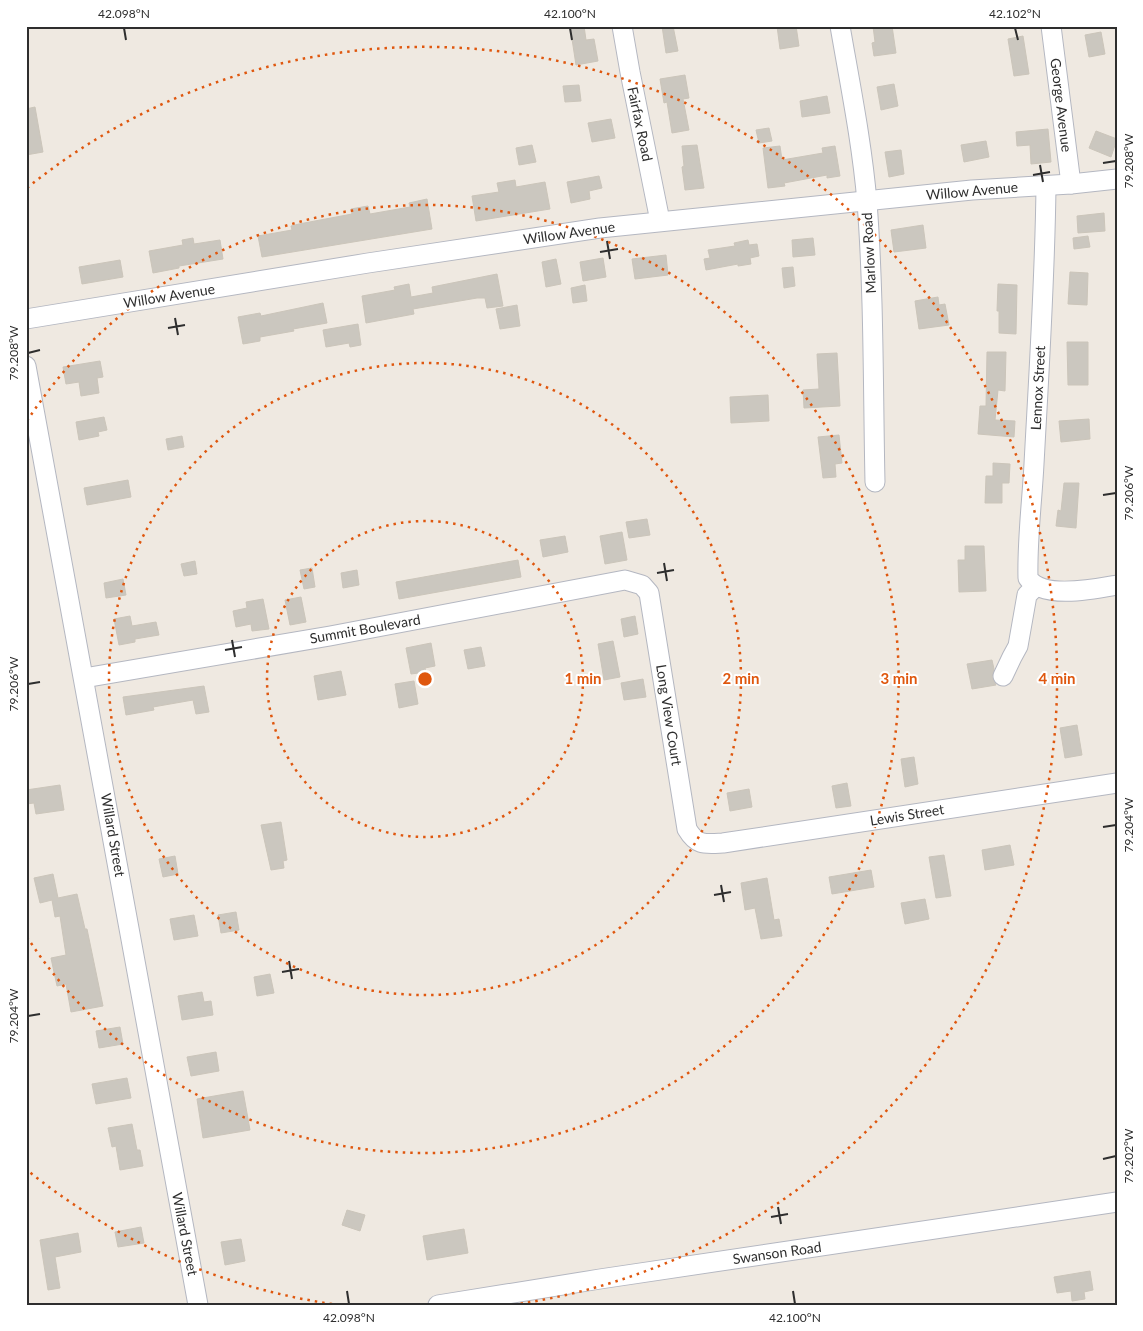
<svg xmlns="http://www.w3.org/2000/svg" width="1143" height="1331" font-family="Lato,sans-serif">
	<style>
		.building { fill: #cbc7bf; stroke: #cbc5ba }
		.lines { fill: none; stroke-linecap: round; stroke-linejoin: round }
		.minor-casing { stroke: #b4b7c1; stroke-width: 21 }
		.minor { stroke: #fff; stroke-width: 19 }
		.ticks { fill: none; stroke: #2e2e2e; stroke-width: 2 }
		.ring { fill: none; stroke: #df570e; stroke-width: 2.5; stroke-dasharray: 2.5 5 }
		.labels { text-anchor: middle; stroke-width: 4; stroke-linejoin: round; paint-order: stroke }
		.street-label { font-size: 14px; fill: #2e2e2e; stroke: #fff }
		.centre { fill: #df570e; stroke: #fff; stroke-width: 2.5 }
		.ring-label { font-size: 15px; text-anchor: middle; font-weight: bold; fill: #df570e; stroke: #fff; stroke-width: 4; stroke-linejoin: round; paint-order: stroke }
		.neatline { fill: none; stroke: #2e2e2e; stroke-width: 2 }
		.ticks-label { font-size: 12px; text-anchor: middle; fill: #2e2e2e }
	</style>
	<rect width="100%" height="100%" fill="#efe9e1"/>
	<g class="building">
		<polygon points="570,26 584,26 586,40 594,39 598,61 576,65"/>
		<polygon points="662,26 673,26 678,51 666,53"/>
		<polygon points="777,26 796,26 799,46 780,49"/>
		<polygon points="873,26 892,26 896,53 874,56 872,43 875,42"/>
		<polygon points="1101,32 1105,54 1089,57 1085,35"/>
		<polygon points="1023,36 1029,74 1014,76 1008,39"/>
		<polygon points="685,75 689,98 683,99 689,130 672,133 667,102 664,103 660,79"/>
		<polygon points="894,84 898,106 881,110 877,87"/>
		<polygon points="579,85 581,101 565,102 563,86"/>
		<polygon points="827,96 830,113 802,117 800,101"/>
		<polygon points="35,107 43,152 26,155 26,109"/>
		<polygon points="611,119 615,138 592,142 588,123"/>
		<polygon points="769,128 772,141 759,143 756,130"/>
		<polygon points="1048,129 1051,162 1031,164 1030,145 1017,146 1016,132"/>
		<polygon points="1096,131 1117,139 1111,157 1089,148"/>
		<polygon points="986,141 989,157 964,162 961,145"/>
		<polygon points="532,145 536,162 519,165 516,148"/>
		<polygon points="697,145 704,188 685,190 682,167 684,166 682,146"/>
		<polygon points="780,146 782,160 823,153 822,148 835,146 840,176 827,178 827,175 784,183 785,186 768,188 763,148"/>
		<polygon points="901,150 904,174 889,177 885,152"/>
		<polygon points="599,176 602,188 589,191 590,199 571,203 567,182"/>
		<polygon points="515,180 516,187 545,182 550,209 476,221 472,196 499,192 497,183"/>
		<polygon points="427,199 432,229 262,257 258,236 292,230 291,226 299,224 352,214 351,209 368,206 370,214 410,207 409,203"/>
		<polygon points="1104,213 1105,231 1078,233 1077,216"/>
		<polygon points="923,225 926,248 894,252 891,230"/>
		<polygon points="1088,236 1090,247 1074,249 1073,238"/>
		<polygon points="193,238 194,244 220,240 223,259 179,266 179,268 153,273 149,251 183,245 182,240"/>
		<polygon points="813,238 815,255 793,257 792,240"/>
		<polygon points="748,240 749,245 757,244 759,256 750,258 751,264 738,266 738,264 706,270 704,259 710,258 708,250 735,246 734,243"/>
		<polygon points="666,255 668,275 635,279 632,259"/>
		<polygon points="603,258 606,277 583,281 580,262"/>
		<polygon points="556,259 561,284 546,287 542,262"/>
		<polygon points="120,260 123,277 82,284 79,267"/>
		<polygon points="793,267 795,286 784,288 782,268"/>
		<polygon points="1070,272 1088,273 1087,305 1068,304"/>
		<polygon points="497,274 503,306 487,308 485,298 477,298 413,309 414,314 366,323 362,296 395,290 394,287 409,284 411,297 433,293 432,287"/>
		<polygon points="998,284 1017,285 1016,334 999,333 999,311 997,311"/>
		<polygon points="585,285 587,301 573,303 571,288"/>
		<polygon points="938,297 939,305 945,304 949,325 919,329 915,301"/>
		<polygon points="323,303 327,323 293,329 294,331 260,337 260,341 243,344 238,317 260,313 261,316"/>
		<polygon points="517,305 520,326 500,329 496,309"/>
		<polygon points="358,324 361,345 350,347 349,343 326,347 323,330"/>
		<polygon points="1067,342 1088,342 1088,385 1068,385"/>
		<polygon points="987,352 1006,352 1005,391 998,390 995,420 1015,421 1014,437 978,434 980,406 986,406"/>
		<polygon points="837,353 840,406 804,408 803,390 819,389 817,354"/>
		<polygon points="100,361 103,377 97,378 99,393 81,396 79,382 66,384 63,367"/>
		<polygon points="768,395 769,421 731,423 730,397"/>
		<polygon points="104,417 107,430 98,432 99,436 79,440 76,422"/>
		<polygon points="1089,419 1090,439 1061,442 1059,421"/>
		<polygon points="839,435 842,463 835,464 836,477 823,478 818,437"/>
		<polygon points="182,436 184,447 168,450 166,439"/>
		<polygon points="993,463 1010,464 1009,483 1002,483 1002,503 985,503 986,476 993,476"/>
		<polygon points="128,480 131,497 87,505 84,488"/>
		<polygon points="1064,483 1079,483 1076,528 1056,526 1058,510 1061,511"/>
		<polygon points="647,519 650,535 629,538 626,522"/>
		<polygon points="622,532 627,560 605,564 600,536"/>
		<polygon points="565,536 568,552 543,557 540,540"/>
		<polygon points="965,546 984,546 986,591 959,592 958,560 965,560"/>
		<polygon points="518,560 521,577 399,599 396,582"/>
		<polygon points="195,561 197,574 184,576 181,564"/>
		<polygon points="312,568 315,587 304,589 300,570"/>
		<polygon points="357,570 359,585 343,588 341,573"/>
		<polygon points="123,579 126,595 106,598 104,583"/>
		<polygon points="301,597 306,622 290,625 285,600"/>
		<polygon points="263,599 269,629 252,631 251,624 236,627 233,611 247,608 246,602"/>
		<polygon points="130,616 132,626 156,622 159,635 135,639 135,642 119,645 114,619"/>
		<polygon points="635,616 638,634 624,637 621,619"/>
		<polygon points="613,641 620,677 604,680 598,644"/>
		<polygon points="431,643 435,666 425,668 426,672 411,674 406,648"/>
		<polygon points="481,647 485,666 468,669 464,650"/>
		<polygon points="992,660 994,669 992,677 996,685 972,689 967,664"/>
		<polygon points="341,671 346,695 318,700 314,676"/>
		<polygon points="643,679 646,697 624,700 621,683"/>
		<polygon points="414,681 418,704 399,708 395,684"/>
		<polygon points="204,686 209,712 196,714 193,700 153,707 154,710 126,715 123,697"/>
		<polygon points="1077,725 1082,755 1065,758 1060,728"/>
		<polygon points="914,757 918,784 905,787 901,759"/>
		<polygon points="847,783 851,806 836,808 832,786"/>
		<polygon points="60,785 64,810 36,814 34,803 26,804 26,790"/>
		<polygon points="749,789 752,807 730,811 727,793"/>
		<polygon points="281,822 287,860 283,861 284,868 271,870 261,825"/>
		<polygon points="1010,845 1014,865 985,870 982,850"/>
		<polygon points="944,855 951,896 936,898 929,857"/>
		<polygon points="175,856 178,874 163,877 159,859"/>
		<polygon points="871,870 874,887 832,894 829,877"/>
		<polygon points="53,874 58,898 77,894 85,929 87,929 103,1006 71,1012 66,984 57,986 51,958 66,955 60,916 55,917 52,900 40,903 34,878"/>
		<polygon points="767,878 774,920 779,919 782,936 761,939 755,908 745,910 741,883"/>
		<polygon points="925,899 929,919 905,924 901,903"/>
		<polygon points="236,912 239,930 221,933 218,915"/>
		<polygon points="194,915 198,936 174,940 170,919"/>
		<polygon points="270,974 274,993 257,996 254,977"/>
		<polygon points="202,992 204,1002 211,1001 213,1015 182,1020 178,996"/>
		<polygon points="120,1027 123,1044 99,1048 96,1031"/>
		<polygon points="216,1052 219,1071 191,1076 187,1057"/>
		<polygon points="127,1078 131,1098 96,1104 92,1084"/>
		<polygon points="243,1091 250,1130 203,1138 197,1099"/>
		<polygon points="132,1124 137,1150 140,1150 143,1166 120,1170 116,1146 112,1147 108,1128"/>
		<polygon points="347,1210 365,1215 360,1231 342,1225"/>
		<polygon points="141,1227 144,1243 118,1247 115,1232"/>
		<polygon points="464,1229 468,1253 427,1260 423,1236"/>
		<polygon points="78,1233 81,1252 55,1257 60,1288 48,1290 40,1240"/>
		<polygon points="241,1239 245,1261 225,1265 221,1242"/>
		<polygon points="1090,1271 1093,1290 1084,1292 1085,1299 1072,1301 1071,1291 1057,1293 1054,1277"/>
	</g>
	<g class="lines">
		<defs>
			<g id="minor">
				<polyline points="622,26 630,72 660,221"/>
				<path d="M840,26C850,84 862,143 867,202C874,295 873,389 875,482"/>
				<polyline points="1051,26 1071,184"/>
				<path d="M1046,186C1045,279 1039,371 1034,464C1032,502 1027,540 1028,578C1042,600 1095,589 1117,585"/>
				<polyline points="26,319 368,263 600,228 972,190 1071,184 1117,179"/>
				<polyline points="26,366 198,1305"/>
				<polyline points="1003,676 1012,657 1018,646 1027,595 1036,586"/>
				<path d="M84,678L330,636L625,580L642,585L649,593L687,829C697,846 705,844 723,843L1117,783"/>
				<polyline points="438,1305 600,1279 1117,1202"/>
			</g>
		</defs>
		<use href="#minor" class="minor-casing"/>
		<use href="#minor" class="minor"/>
	</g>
	<path class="ticks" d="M124,28L126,40M570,28L572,40M1015,28L1018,40M1103,163L1116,161M1040,165L1043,182M1033,175L1050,172M607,241L610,259M600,252L618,249M175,318L178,335M168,328L185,325M28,353L40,350M1103,495L1116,493M664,563L667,581M657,573L674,570M232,640L235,657M225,650L242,647M28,684L40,682M1103,827L1116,825M721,885L724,902M714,895L731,892M289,961L292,979M282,972L299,969M28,1016L40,1014M1103,1159L1116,1156M778,1207L781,1224M771,1217L788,1214M347,1291L349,1304M793,1291L795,1304"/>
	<g class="ring">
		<circle cx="425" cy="679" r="158"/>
		<circle cx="425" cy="679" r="316"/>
		<path d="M27 421A474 474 0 1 1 27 937"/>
		<path d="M332 1304A632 632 0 0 1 27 1170M27 188A632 632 0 1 1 518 1304"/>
	</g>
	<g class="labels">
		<g class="street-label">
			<text transform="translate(1061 105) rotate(83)" y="5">George Avenue</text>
			<text transform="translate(640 124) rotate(78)" y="5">Fairfax Road</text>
			<text transform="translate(972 191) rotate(-5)" y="5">Willow Avenue</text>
			<text transform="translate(569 233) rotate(-8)" y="5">Willow Avenue</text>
			<text transform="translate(869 253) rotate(-93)" y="5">Marlow Road</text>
			<text transform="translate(169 296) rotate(-9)" y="5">Willow Avenue</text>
			<text transform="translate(1038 388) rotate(-87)" y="5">Lennox Street</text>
			<text transform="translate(365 629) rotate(-10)" y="5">Summit Boulevard</text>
			<text transform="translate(669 715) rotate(81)" y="5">Long View Court</text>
			<text transform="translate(907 815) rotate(-9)" y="5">Lewis Street</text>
			<text transform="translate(113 835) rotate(80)" y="5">Willard Street</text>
			<text transform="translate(185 1234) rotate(79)" y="5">Willard Street</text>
			<text transform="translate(777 1253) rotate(-8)" y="5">Swanson Road</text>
		</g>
	</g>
	<circle cx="425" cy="679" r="8" class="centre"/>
	<g class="ring-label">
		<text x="583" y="684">1 min</text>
		<text x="741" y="684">2 min</text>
		<text x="899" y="684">3 min</text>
		<text x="1057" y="684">4 min</text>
	</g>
	<rect width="1143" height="1331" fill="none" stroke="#ffffff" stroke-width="55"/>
	<rect x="28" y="28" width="1088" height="1276" class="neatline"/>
	<g class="ticks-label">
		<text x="124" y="18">42.098°N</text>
		<text x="570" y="18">42.100°N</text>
		<text x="1015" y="18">42.102°N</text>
		<text transform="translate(1129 161) rotate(-90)" y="4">79.208°W</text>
		<text transform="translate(14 353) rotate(-90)" y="4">79.208°W</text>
		<text transform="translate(1129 493) rotate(-90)" y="4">79.206°W</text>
		<text transform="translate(14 684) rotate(-90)" y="4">79.206°W</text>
		<text transform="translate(1129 825) rotate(-90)" y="4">79.204°W</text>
		<text transform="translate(14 1016) rotate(-90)" y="4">79.204°W</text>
		<text transform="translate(1129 1156) rotate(-90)" y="4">79.202°W</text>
		<text x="349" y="1322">42.098°N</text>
		<text x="795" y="1322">42.100°N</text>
	</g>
</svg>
